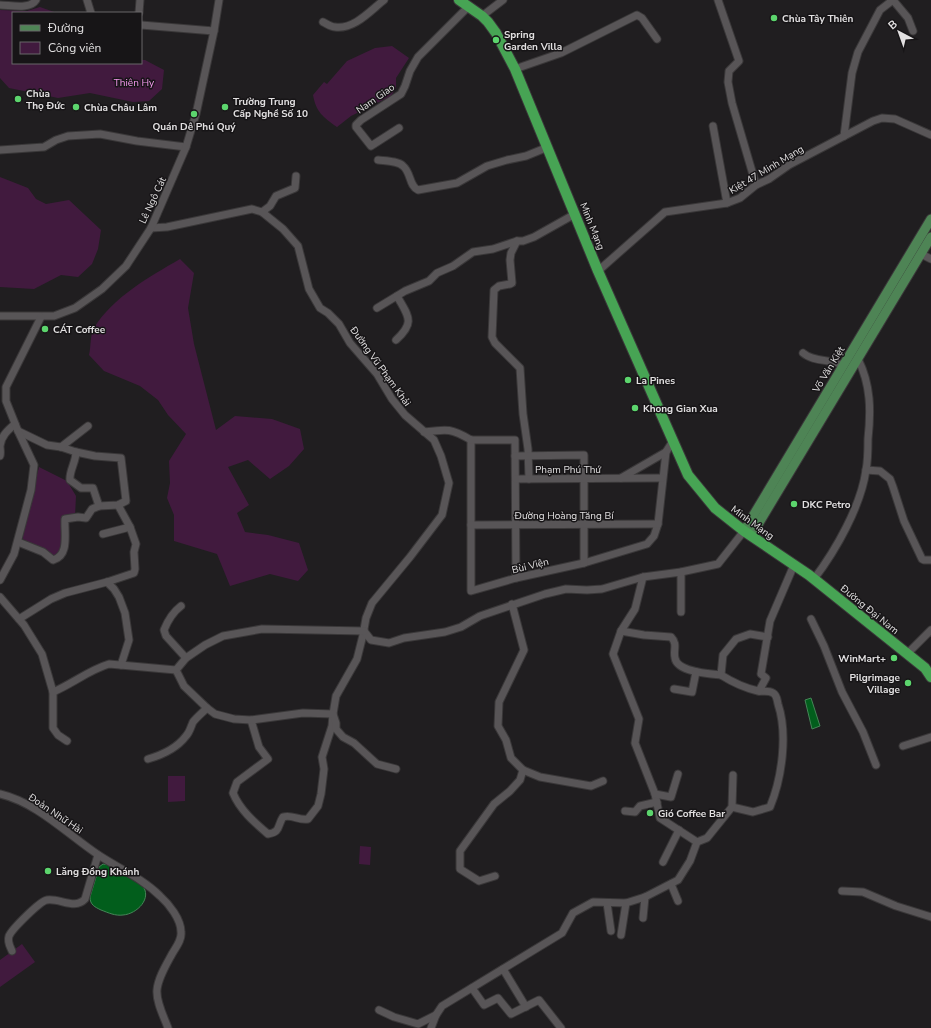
<svg xmlns="http://www.w3.org/2000/svg" width="931" height="1028" font-family="'Nunito Sans',sans-serif">
	<style>
		.green { fill: #411a3e }
		.water { fill: #025e1c; stroke: #458557 }
		.lines { fill: none; stroke-linecap: round; stroke-linejoin: round }
		.minor-casing { stroke: #3a3839; stroke-width: 9 }
		.major-casing { stroke: #3a3839; stroke-width: 11 }
		.highway-casing { stroke: #3a3839; stroke-width: 12 }
		.minor { stroke: #585557; stroke-width: 7 }
		.major { stroke: #4e8455; stroke-width: 9 }
		.highway { stroke: #47a454; stroke-width: 10 }
		.poi-dot { fill: #5cd56d; stroke: #171517; stroke-width: 1.5 }
		.labels { text-anchor: middle; stroke-width: 3; stroke-linejoin: round; paint-order: stroke }
		.poi-label { font-size: 10px; font-weight: bold; fill: #e2e0e1; stroke: #171517; text-anchor: start }
		.park-label { font-size: 10px; fill: #f89af1; stroke: #171517 }
		.street-label { font-size: 10px; fill: #e2e0e1; stroke: #171517 }
	</style>
	<rect width="100%" height="100%" fill="#201e20"/>
	<g class="green">
		<polygon points="40,7 57,13 13,13 13,63 141,63 141,60 145,60 164,70 162,89 149,101 133,102 90,93 58,98 9,88 0,78 0,10 27,11"/>
		<path d="M392,46L409,58L396,78V88L391,96L351,116L337,127C323,117 316,112 313,95L324,82L327,84L347,61L375,48Z"/>
		<polygon points="0,177 28,188 36,199 46,204 69,200 101,230 98,249 92,264 78,277 61,275 34,289 0,287"/>
		<path d="M180,259L194,273L188,308L194,344L216,430L235,416L272,419L300,429L304,449L289,466L270,479L248,460L228,467L249,505L237,513L245,532L268,535L299,543L308,570L298,581L270,574L230,586L217,554L174,541V515L167,498L170,483L169,461L186,434L168,415L158,400L140,386L104,371L89,355C91,347 90,334 94,328C113,297 149,277 180,259Z"/>
		<path d="M39,467L67,481L76,496L75,516L63,518C58,533 69,542 55,557L23,539V530Z"/>
		<polygon points="168,776 185,776 185,801 168,802"/>
		<polygon points="360,846 371,847 370,865 359,864"/>
		<polygon points="22,944 35,962 0,987 0,960"/>
	</g>
	<g class="water">
		<polygon points="811,698 820,726 812,729 805,700"/>
		<path d="M103,864L109,865L142,885C153,898 137,914 123,915C115,916 109,913 101,910C95,907 90,905 90,897L99,867Z"/>
	</g>
	<g class="lines">
		<defs>
			<g id="minor">
				<polyline points="87,0 91,13"/>
				<polyline points="718,0 739,61 729,71 728,82 732,103 756,185"/>
				<polyline points="893,0 908,18 913,31"/>
				<path d="M0,5C10,5 30,10 36,0"/>
				<polyline points="139,13 140,0"/>
				<polyline points="482,16 503,0"/>
				<path d="M323,22C327,24 331,27 335,27C354,30 371,10 384,0"/>
				<polyline points="141,25 214,31"/>
				<polyline points="515,69 561,53 637,15 642,18 657,39"/>
				<polyline points="713,126 727,203"/>
				<polyline points="399,128 371,146 356,127 356,125 361,120 401,94 405,86 410,71 418,57 469,6"/>
				<polyline points="844,136 852,73 858,52 880,10 893,0"/>
				<polyline points="0,150 44,147 56,140 68,136 100,134 137,141 186,147"/>
				<path d="M378,160C386,161 398,161 403,166C411,172 409,186 418,190L457,183L487,166L507,160L526,156L548,147"/>
				<polyline points="262,212 270,206 276,196 295,188 296,176"/>
				<path d="M151,228L167,227L252,209L262,212L283,229L298,246L309,289L320,308L328,313L339,324L350,343L377,374L392,399L405,415L434,440L441,456L449,483L442,515L410,557L372,603L366,618L363,635L357,659L336,696L333,714L332,726L322,757L324,769L321,794L318,806L308,819C299,821 292,814 283,817C277,826 281,832 268,834C254,822 240,810 233,793L237,782L268,759L259,747L251,720"/>
				<polyline points="517,241 511,253 510,260 512,283 510,284 499,286 494,290 492,337 495,343 520,368 523,414 528,449 529,479"/>
				<polyline points="921,254 931,259"/>
				<polyline points="598,271 665,212 727,203 740,198 756,185 769,179 789,165 873,121 882,118 895,119 931,135"/>
				<polyline points="377,308 405,291 429,281 437,273 453,266 473,252 493,249 517,241 523,241 534,237 575,214"/>
				<polyline points="0,316 54,316 75,308 102,289 126,266 151,228 186,147 196,114 214,31 219,0"/>
				<path d="M396,340C416,322 408,316 397,296"/>
				<path d="M803,353C813,362 831,359 843,365"/>
				<polyline points="18,431 47,445 61,447 76,452 95,456 121,458 126,501 118,505 99,506"/>
				<path d="M424,432C447,429 451,428 471,440"/>
				<polyline points="471,440 471,591 516,578 584,563 647,544 654,536 658,524 666,452"/>
				<polyline points="471,440 515,440 516,578"/>
				<polyline points="61,447 88,426"/>
				<path d="M0,456C1,452 0,449 0,446C1,436 8,430 15,424"/>
				<polyline points="515,456 584,455 584,563"/>
				<polyline points="866,470 880,471 890,479 893,487 904,521 922,559 924,560 931,560"/>
				<polyline points="621,478 666,452 673,441"/>
				<polyline points="516,479 662,478"/>
				<polyline points="471,525 658,524"/>
				<polyline points="103,534 130,527"/>
				<path d="M18,542L43,552L53,560C70,556 64,532 65,519L78,517L86,518L92,509L99,506L93,488H81L70,480C69,471 76,462 76,452"/>
				<polyline points="681,572 681,612"/>
				<polyline points="643,577 635,609 621,631 613,654 639,719 635,743 655,794 660,818 697,842"/>
				<path d="M814,579C836,550 861,506 866,470C868,460 868,449 868,439C871,411 871,385 858,359"/>
				<polyline points="0,580 14,554 31,490 34,465 18,431 6,401 6,387 41,317"/>
				<polyline points="107,582 114,589 119,597 125,613 129,640 121,665"/>
				<polyline points="0,597 24,625 42,654 53,692 53,728 58,735 67,741"/>
				<path d="M181,606C173,612 168,620 164,630L166,636L186,658"/>
				<polyline points="19,619 51,599 65,593 107,582 134,573 135,569 134,552 136,544 130,527 118,505"/>
				<polyline points="811,619 824,646 842,692 863,732 876,765"/>
				<polyline points="364,631 371,640 389,643 404,638 445,632 461,627 480,616 545,594 566,589 587,590 602,589 643,577 681,572 718,564 744,531"/>
				<path d="M621,631L644,635L671,637C678,644 673,650 675,658C677,672 710,674 721,675L723,655L736,639L750,634L768,637"/>
				<polyline points="907,654 931,630"/>
				<polyline points="176,670 184,686 207,708 215,714 234,719 251,720 303,713 333,714 336,723 336,729 343,737 354,743 377,764 396,769"/>
				<polyline points="176,670 186,658 205,645 223,636 262,629 364,631"/>
				<path d="M721,675C732,682 745,688 758,691C763,692 768,690 773,693C777,695 777,700 778,704C788,734 782,778 770,807L753,812L732,807"/>
				<polyline points="674,689 692,692 696,672"/>
				<polyline points="759,691 766,678 761,674 770,621 794,565"/>
				<path d="M53,692C72,684 89,670 109,664L176,670"/>
				<polyline points="903,746 931,737"/>
				<path d="M148,759C162,755 177,748 186,736C190,732 191,726 193,722C197,717 203,712 207,708"/>
				<polyline points="523,770 540,777 591,786 603,781"/>
				<path d="M0,794C38,803 68,835 100,856C120,869 143,879 160,896C169,904 181,919 181,932C182,940 176,947 172,954C166,965 158,978 157,990C156,1002 164,1017 168,1028"/>
				<polyline points="655,794 671,797 678,774"/>
				<polyline points="625,811 635,812 640,806 657,802"/>
				<polyline points="663,862 679,830"/>
				<polyline points="495,876 479,881 460,869 460,851 494,804 510,791 520,780 523,770 511,758 506,740 498,726 499,702 524,650 512,604"/>
				<polyline points="671,884 678,901"/>
				<polyline points="842,891 863,892 896,906 931,917"/>
				<polyline points="607,903 611,931"/>
				<polyline points="643,918 645,897"/>
				<polyline points="621,935 626,903"/>
				<path d="M12,951C10,946 7,942 9,936C12,929 40,901 47,900C60,898 75,910 85,899L98,855"/>
				<polyline points="503,969 526,1007"/>
				<polyline points="472,988 484,1005 498,998 511,1014 539,1000 561,1028"/>
				<polyline points="379,1010 394,1017 418,1024 436,1015"/>
				<polyline points="431,1028 436,1015 442,1006 562,933 573,913 593,902 626,903 645,897 678,880 690,861 697,842 707,838 732,807 733,775"/>
			</g>
			<g id="major">
				<polyline points="744,531 931,219"/>
				<polyline points="751,536 931,237"/>
			</g>
			<polyline id="highway" points="459,0 482,16 488,22 496,33 515,69 598,271 688,475 715,508 744,531 809,575 925,668 931,677"/>
		</defs>
		<use href="#minor" class="minor-casing"/>
		<use href="#major" class="major-casing"/>
		<use href="#highway" class="highway-casing"/>
		<use href="#minor" class="minor"/>
		<use href="#major" class="major"/>
		<use href="#highway" class="highway"/>
	</g>
	<g class="poi-dot">
		<circle cx="774" cy="18" r="4"/>
		<circle cx="496" cy="40" r="4"/>
		<circle cx="18" cy="99" r="4"/>
		<circle cx="76" cy="107" r="4"/>
		<circle cx="225" cy="107" r="4"/>
		<circle cx="194" cy="114" r="4"/>
		<circle cx="45" cy="329" r="4"/>
		<circle cx="628" cy="380" r="4"/>
		<circle cx="635" cy="408" r="4"/>
		<circle cx="794" cy="504" r="4"/>
		<circle cx="894" cy="658" r="4"/>
		<circle cx="908" cy="683" r="4"/>
		<circle cx="650" cy="813" r="4"/>
		<circle cx="48" cy="871" r="4"/>
	</g>
	<g class="labels">
		<g class="poi-label">
			<text x="782" y="22">Chùa Tây Thiên</text>
			<text x="504" y="38">Spring<tspan x="504" dy="12">Garden Villa</tspan></text>
			<text x="26" y="97">Chùa<tspan x="26" dy="12">Thọ Đức</tspan></text>
			<text x="233" y="105">Trường Trung<tspan x="233" dy="12">Cấp Nghề Số 10</tspan></text>
			<text x="84" y="111">Chùa Châu Lâm</text>
			<text x="194" y="130" text-anchor="middle">Quán Dê Phú Quý</text>
			<text x="53" y="333">CÁT Coffee</text>
			<text x="636" y="384">La Pines</text>
			<text x="643" y="412">Khong Gian Xua</text>
			<text x="802" y="508">DKC Petro</text>
			<text x="886" y="662" text-anchor="end">WinMart+</text>
			<text x="900" y="681" text-anchor="end">Pilgrimage<tspan x="900" dy="12">Village</tspan></text>
			<text x="658" y="817">Gió Coffee Bar</text>
			<text x="56" y="875">Lăng Đồng Khánh</text>
		</g>
		<g class="park-label">
			<text x="134" y="86">Thiên Hy</text>
		</g>
		<g class="street-label">
			<text transform="translate(375 98) rotate(-35)" y="4">Nam Giao</text>
			<text transform="translate(766 169) rotate(-31)" y="4">Kiệt 47 Minh Mạng</text>
			<text transform="translate(152 200) rotate(-65)" y="4">Lê Ngô Cát</text>
			<text transform="translate(593 226) rotate(68)" y="4">Minh Mạng</text>
			<text transform="translate(381 366) rotate(54)" y="4">Đường Vũ Phạm Khải</text>
			<text transform="translate(828 369) rotate(-59)" y="4">Võ Văn Kiệt</text>
			<text x="568" y="473">Phạm Phú Thứ</text>
			<text x="564" y="519">Đường Hoàng Tăng Bí</text>
			<text transform="translate(753 522) rotate(36)" y="4">Minh Mạng</text>
			<text transform="translate(530 565) rotate(-14)" y="4">Bùi Viện</text>
			<text transform="translate(870 609) rotate(39)" y="4">Đường Đại Nam</text>
			<text transform="translate(56 813) rotate(34)" y="4">Đoàn Nhữ Hài</text>
		</g>
	</g>
	<rect x="12" y="12" width="130" height="52" fill="#171517" stroke="#686668"/>
	<rect x="20" y="25" width="20" height="6" fill="#4e8455" stroke="#686668"/>
	<text x="48" y="32" font-size="12" fill="#e2e0e1">Đường</text>
	<rect x="20" y="42" width="20" height="12" fill="#411a3e" stroke="#686668"/>
	<text x="48" y="52" font-size="12" fill="#e2e0e1">Công viên</text>
	<g transform="translate(899 32) rotate(319)" stroke="#171517" stroke-width="3" paint-order="stroke">
	<path d="M0-3L7 15L0 10L-7 15Z" fill="#e2e0e1"/>
	<text y="-6" font-size="11" font-weight="bold" text-anchor="middle" fill="#e2e0e1">B</text>
	</g>
</svg>
